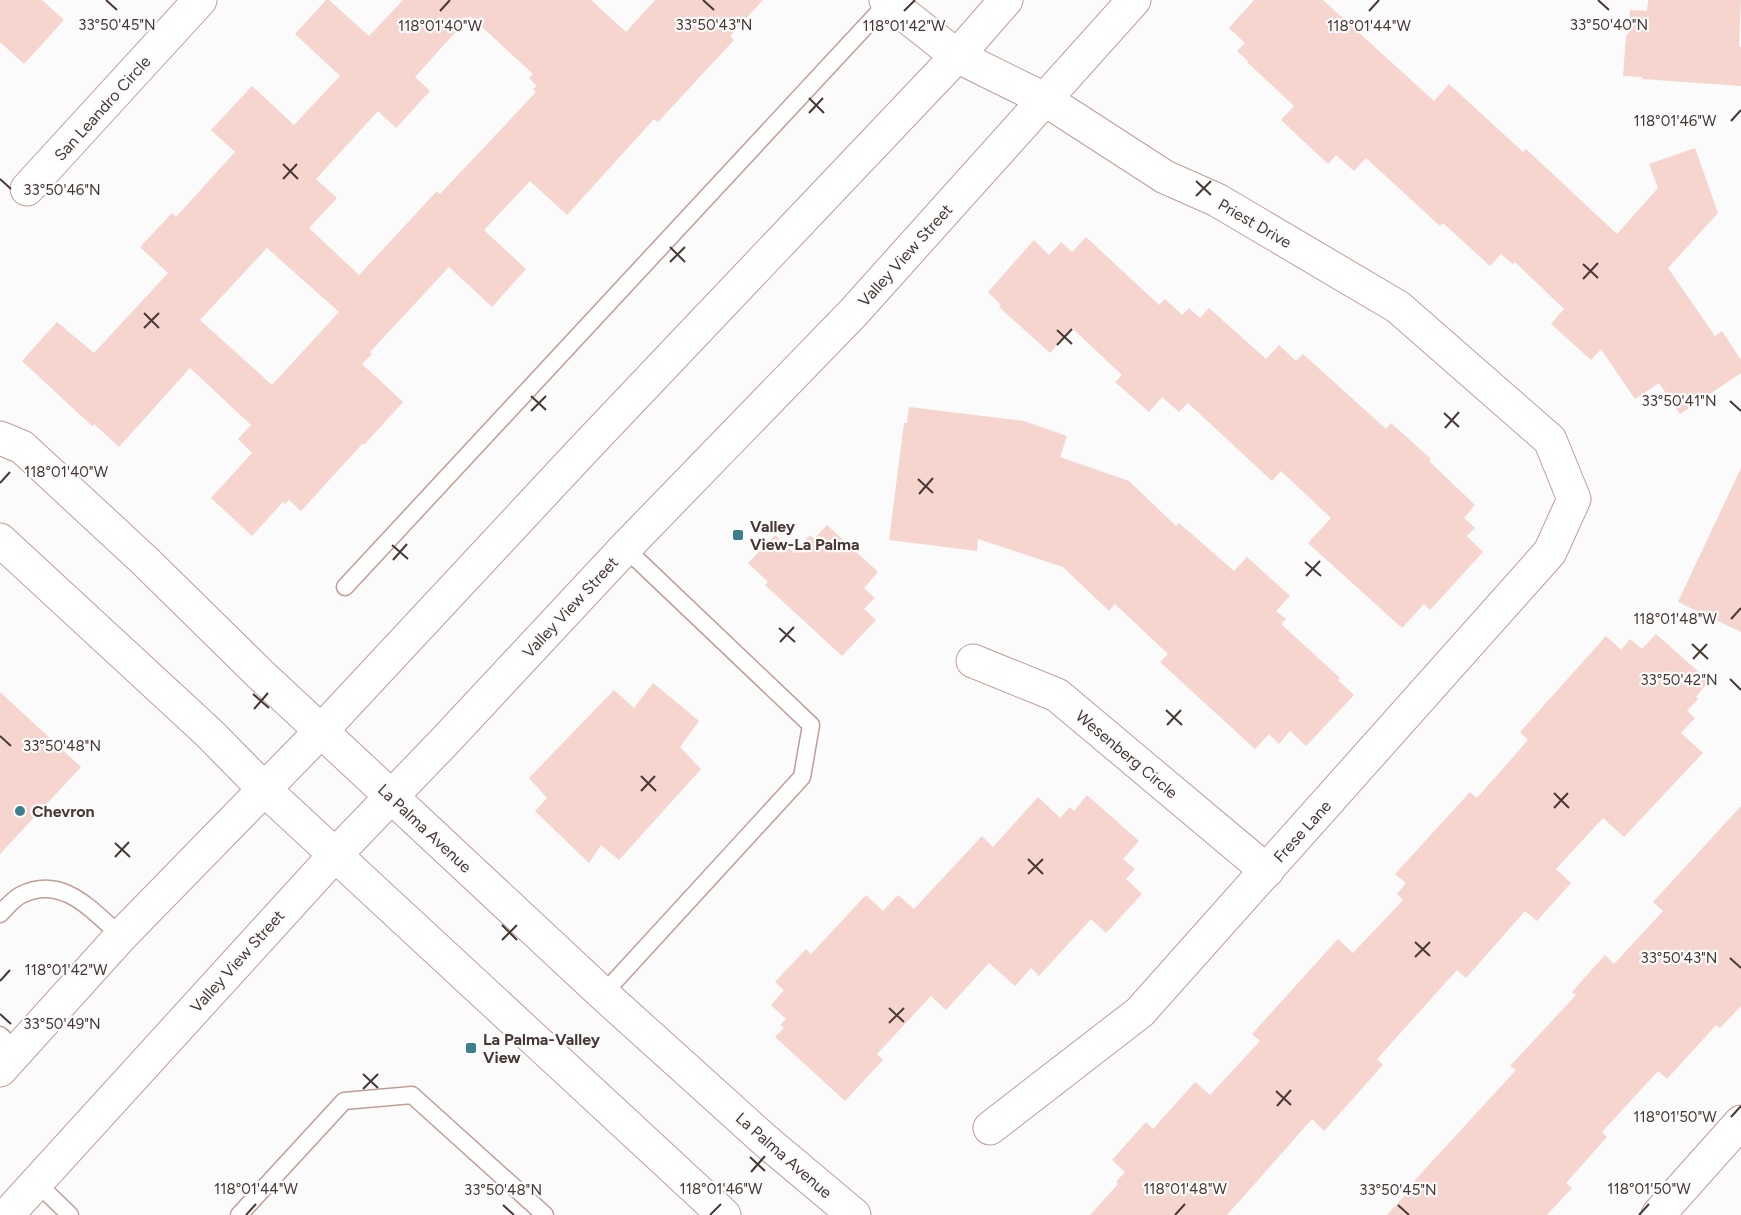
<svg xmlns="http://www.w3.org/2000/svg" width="1741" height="1215" font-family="Figtree,sans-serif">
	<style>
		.building { fill: #f5d5ce; fill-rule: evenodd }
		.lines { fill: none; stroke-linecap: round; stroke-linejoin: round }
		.service-casing { stroke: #c29d95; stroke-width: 19 }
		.minor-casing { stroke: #c29d95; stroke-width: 35 }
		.primary-casing { stroke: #c29d95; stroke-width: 35 }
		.service { stroke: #fff; stroke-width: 16 }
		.minor { stroke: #fff; stroke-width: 33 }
		.primary { stroke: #fff; stroke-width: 33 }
		.ticks { fill: none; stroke: #483835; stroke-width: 2 }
		.poi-dot { fill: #3a7f8c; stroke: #fbfbfb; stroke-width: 2 }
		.labels { text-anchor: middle; stroke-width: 4.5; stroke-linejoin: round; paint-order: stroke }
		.street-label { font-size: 16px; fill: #483835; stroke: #fbfbfb }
		.poi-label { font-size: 16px; font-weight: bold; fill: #483835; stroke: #fbfbfb; text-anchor: start }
		.ticks-label { font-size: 15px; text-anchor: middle; fill: #483835; stroke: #fbfbfb; stroke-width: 4.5; stroke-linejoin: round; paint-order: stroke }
	</style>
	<rect width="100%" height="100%" fill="#fbfbfb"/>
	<g class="building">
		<polygon points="0,0 42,0 64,20 24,64 0,42"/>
		<path d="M326,0H329L369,36L403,0H591L626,32L655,0H763L730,36L734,40L658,122L654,119L567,215L530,181L484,230L526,269L492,307L449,267L370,352L372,354L362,364L403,402L364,445L363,443L301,511L289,500L285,504L283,502L252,536L211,498L252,453L238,439L251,425L190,368L119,447L94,424L92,426L22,361L57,322L94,353L168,273L140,247L172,213L176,217L235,152L211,130L252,86L294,125L340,76L295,34ZM470,16L533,74L529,78L537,86L533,89L536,92L440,194L437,191L359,275L309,228L337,198L316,179L378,111L396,128L430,91L415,77ZM267,248L339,312L272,385L200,320Z"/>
		<polygon points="1254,0 1323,0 1434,101 1449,84 1523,152 1526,149 1617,234 1658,188 1649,164 1695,148 1718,213 1668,268 1715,336 1722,331 1741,360 1741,373 1680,414 1659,383 1635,399 1601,349 1591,360 1551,324 1564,309 1515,262 1513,264 1501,254 1490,266 1443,223 1440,226 1366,158 1354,171 1336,155 1328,164 1281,120 1294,106 1247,62 1248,61 1237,51 1245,43 1229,28"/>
		<polygon points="1648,0 1741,0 1739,46 1741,47 1741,86 1642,79 1642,77 1623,76 1626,35 1628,35 1630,10 1647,11"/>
		<polygon points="1086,237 1159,305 1165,299 1182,315 1189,308 1200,318 1209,308 1266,359 1279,345 1296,361 1303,354 1386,429 1391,423 1431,459 1429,461 1475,505 1464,518 1475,528 1467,536 1483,552 1430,610 1424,604 1402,628 1308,543 1331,518 1281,471 1272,481 1188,403 1179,412 1162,397 1149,412 1115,382 1122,375 1072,328 1050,353 999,307 1001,305 988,292 1034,240 1049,255 1061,242 1072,252"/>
		<polygon points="909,407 1024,421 1067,436 1060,457 1129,481 1176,526 1179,523 1234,571 1247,557 1290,596 1276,611 1286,619 1281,624 1340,678 1338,680 1354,695 1306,746 1290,731 1279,744 1269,734 1255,749 1160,662 1168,654 1115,604 1109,611 1063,567 978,539 977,551 889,540 904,423 907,423"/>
		<polygon points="1741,468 1741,632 1678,602"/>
		<polygon points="827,525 878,572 864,588 875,598 864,609 876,620 842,656 765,585 768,582 748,563 775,535 794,553 810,535 814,539"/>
		<polygon points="1656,634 1709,681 1696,697 1698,699 1687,711 1695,718 1681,733 1703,753 1624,837 1603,818 1556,869 1571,883 1537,921 1525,911 1466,978 1457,970 1377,1059 1383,1065 1324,1131 1312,1119 1227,1215 1090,1215 1118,1184 1116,1182 1125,1172 1112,1160 1146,1122 1153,1129 1195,1082 1210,1095 1260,1041 1252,1034 1338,939 1353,953 1403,900 1397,894 1406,883 1395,874 1470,792 1477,798 1528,740 1520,732 1606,636 1621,650 1630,639 1642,649"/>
		<polygon points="653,683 699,721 680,747 701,769 619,860 601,845 589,863 535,811 547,798 529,778 614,690 634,708"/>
		<polygon points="0,692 81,767 0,854"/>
		<polygon points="1087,795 1139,841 1123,859 1135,869 1126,879 1142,894 1106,933 1091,919 1039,976 1031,968 1015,986 989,963 946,1010 931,996 877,1054 883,1060 845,1101 775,1037 784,1028 780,1025 786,1019 771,1005 784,990 775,982 806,949 811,954 866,895 883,911 898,895 914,909 982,836 993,847 1038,797 1060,818 1070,807 1074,811"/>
		<polygon points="1741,806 1741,1006 1720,1028 1716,1025 1667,1079 1658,1071 1602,1132 1607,1137 1566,1183 1572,1188 1547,1215 1387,1215 1416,1183 1414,1181 1516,1070 1510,1066 1576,995 1572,992 1605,955 1614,964 1663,911 1653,902"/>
	</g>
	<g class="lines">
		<defs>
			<g id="service">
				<polyline points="345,587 890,0"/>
				<path d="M0,914C6,908 13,899 21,895C63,874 92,911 121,936"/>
				<polyline points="603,994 802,777 811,725 625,548"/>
				<polyline points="0,1035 17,1051"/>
				<polyline points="36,1182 70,1215"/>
				<polyline points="239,1215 344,1101 412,1095 545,1215"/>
			</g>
			<g id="minor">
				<polyline points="886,0 957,56 1046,100 1165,177 1217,200 1398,307 1550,440 1574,499 1550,552 1140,1012 990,1128"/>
				<polyline points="27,189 200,0"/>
				<polyline points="973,661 1057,695 1267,871"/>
				<polyline points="1658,1215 1741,1122"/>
			</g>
			<g id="primary">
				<polyline points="0,438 22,447 145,561 260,674 603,994 767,1142 854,1215"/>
				<polyline points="0,540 210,734 264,789 724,1215"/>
				<polyline points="0,1070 121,936 322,730 583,450 957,56 1006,0"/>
				<polyline points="7,1215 335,855 444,742 625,548 853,313 1134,0"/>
			</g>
		</defs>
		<use href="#service" class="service-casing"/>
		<use href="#minor" class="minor-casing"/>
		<use href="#primary" class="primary-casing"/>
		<use href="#service" class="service"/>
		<use href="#minor" class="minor"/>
		<use href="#primary" class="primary"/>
	</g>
	<path class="ticks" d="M106,0L117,10M703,0L714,10M1598,0L1609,10M440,11L450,0M904,11L915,0M1369,11L1379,0M809,98L824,113M809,113L823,98M1731,121L1741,110M283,164L298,179M0,179L11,189M283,179L297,164M1196,181L1211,195M1196,196L1211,181M670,247L685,262M670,262L685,247M1583,264L1598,278M1583,279L1598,263M144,313L159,328M144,328L159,313M1057,330L1072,344M1057,345L1072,329M531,396L546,410M1730,401L1741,411M531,411L546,396M1444,413L1459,427M1445,428L1459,412M918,479L933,493M0,483L10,472M919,494L933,478M392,545L408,559M393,560L407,544M1305,562L1321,576M1306,576L1320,561M1731,619L1741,608M779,628L795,642M780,642L794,627M1692,644L1708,659M1693,659L1707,644M1730,679L1741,690M253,694L269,708M254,709L268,693M1166,710L1182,725M1167,725L1181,710M0,736L11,746M641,776L656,791M641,791L655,776M1554,793L1569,808M1554,808L1568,793M115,843L130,857M115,857L129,842M1028,859L1043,874M1028,874L1043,859M502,925L517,940M502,940L517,925M1415,942L1430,956M1415,957L1430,942M1730,958L1741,968M0,981L10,970M889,1008L904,1022M0,1014L11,1024M889,1023L904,1008M363,1074L378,1088M363,1089L378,1074M1276,1091L1291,1105M1277,1106L1291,1090M1731,1117L1741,1106M750,1157L765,1171M751,1172L765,1156M503,1205L514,1215M1398,1205L1409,1215M246,1215L256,1204M710,1215L721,1204M1175,1215L1185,1204M1639,1215L1649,1204"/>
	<g class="poi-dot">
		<rect x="732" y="529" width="12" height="12" rx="3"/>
		<circle cx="20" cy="811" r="6"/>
		<rect x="465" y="1042" width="12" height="12" rx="3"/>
	</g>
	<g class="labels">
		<g class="street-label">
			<text transform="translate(102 108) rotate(-48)" y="6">San Leandro Circle</text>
			<text transform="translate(1255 223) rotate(30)" y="6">Priest Drive</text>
			<text transform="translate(905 255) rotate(-48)" y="6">Valley View Street</text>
			<text transform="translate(570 607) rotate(-47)" y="6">Valley View Street</text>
			<text transform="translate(1127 754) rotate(40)" y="6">Wesenberg Circle</text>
			<text transform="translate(425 828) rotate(43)" y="6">La Palma Avenue</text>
			<text transform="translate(1302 831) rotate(-48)" y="6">Frese Lane</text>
			<text transform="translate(237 961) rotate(-48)" y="6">Valley View Street</text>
			<text transform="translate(784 1155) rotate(41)" y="6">La Palma Avenue</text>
		</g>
		<g class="poi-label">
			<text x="750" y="532">Valley<tspan x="750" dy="18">View-La Palma</tspan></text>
			<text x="32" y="817">Chevron</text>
			<text x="483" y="1045">La Palma-Valley<tspan x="483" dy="18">View</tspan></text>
		</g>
	</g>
	<g class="ticks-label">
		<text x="117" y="30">33°50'45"N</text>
		<text x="1609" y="30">33°50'40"N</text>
		<text x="714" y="30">33°50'43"N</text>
		<text x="440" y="31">118°01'40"W</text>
		<text x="904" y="31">118°01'42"W</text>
		<text x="1369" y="31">118°01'44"W</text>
		<text x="1675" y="126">118°01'46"W</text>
		<text x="62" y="195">33°50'46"N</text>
		<text x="1679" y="406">33°50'41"N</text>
		<text x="66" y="477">118°01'40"W</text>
		<text x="1675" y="624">118°01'48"W</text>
		<text x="1679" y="685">33°50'42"N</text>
		<text x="62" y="751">33°50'48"N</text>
		<text x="1679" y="963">33°50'43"N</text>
		<text x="66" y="975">118°01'42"W</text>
		<text x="62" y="1029">33°50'49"N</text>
		<text x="1675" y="1122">118°01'50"W</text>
		<text x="256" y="1194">118°01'44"W</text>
		<text x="721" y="1194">118°01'46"W</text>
		<text x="1185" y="1194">118°01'48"W</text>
		<text x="1649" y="1194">118°01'50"W</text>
		<text x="503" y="1195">33°50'48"N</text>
		<text x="1398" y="1195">33°50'45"N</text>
	</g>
</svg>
